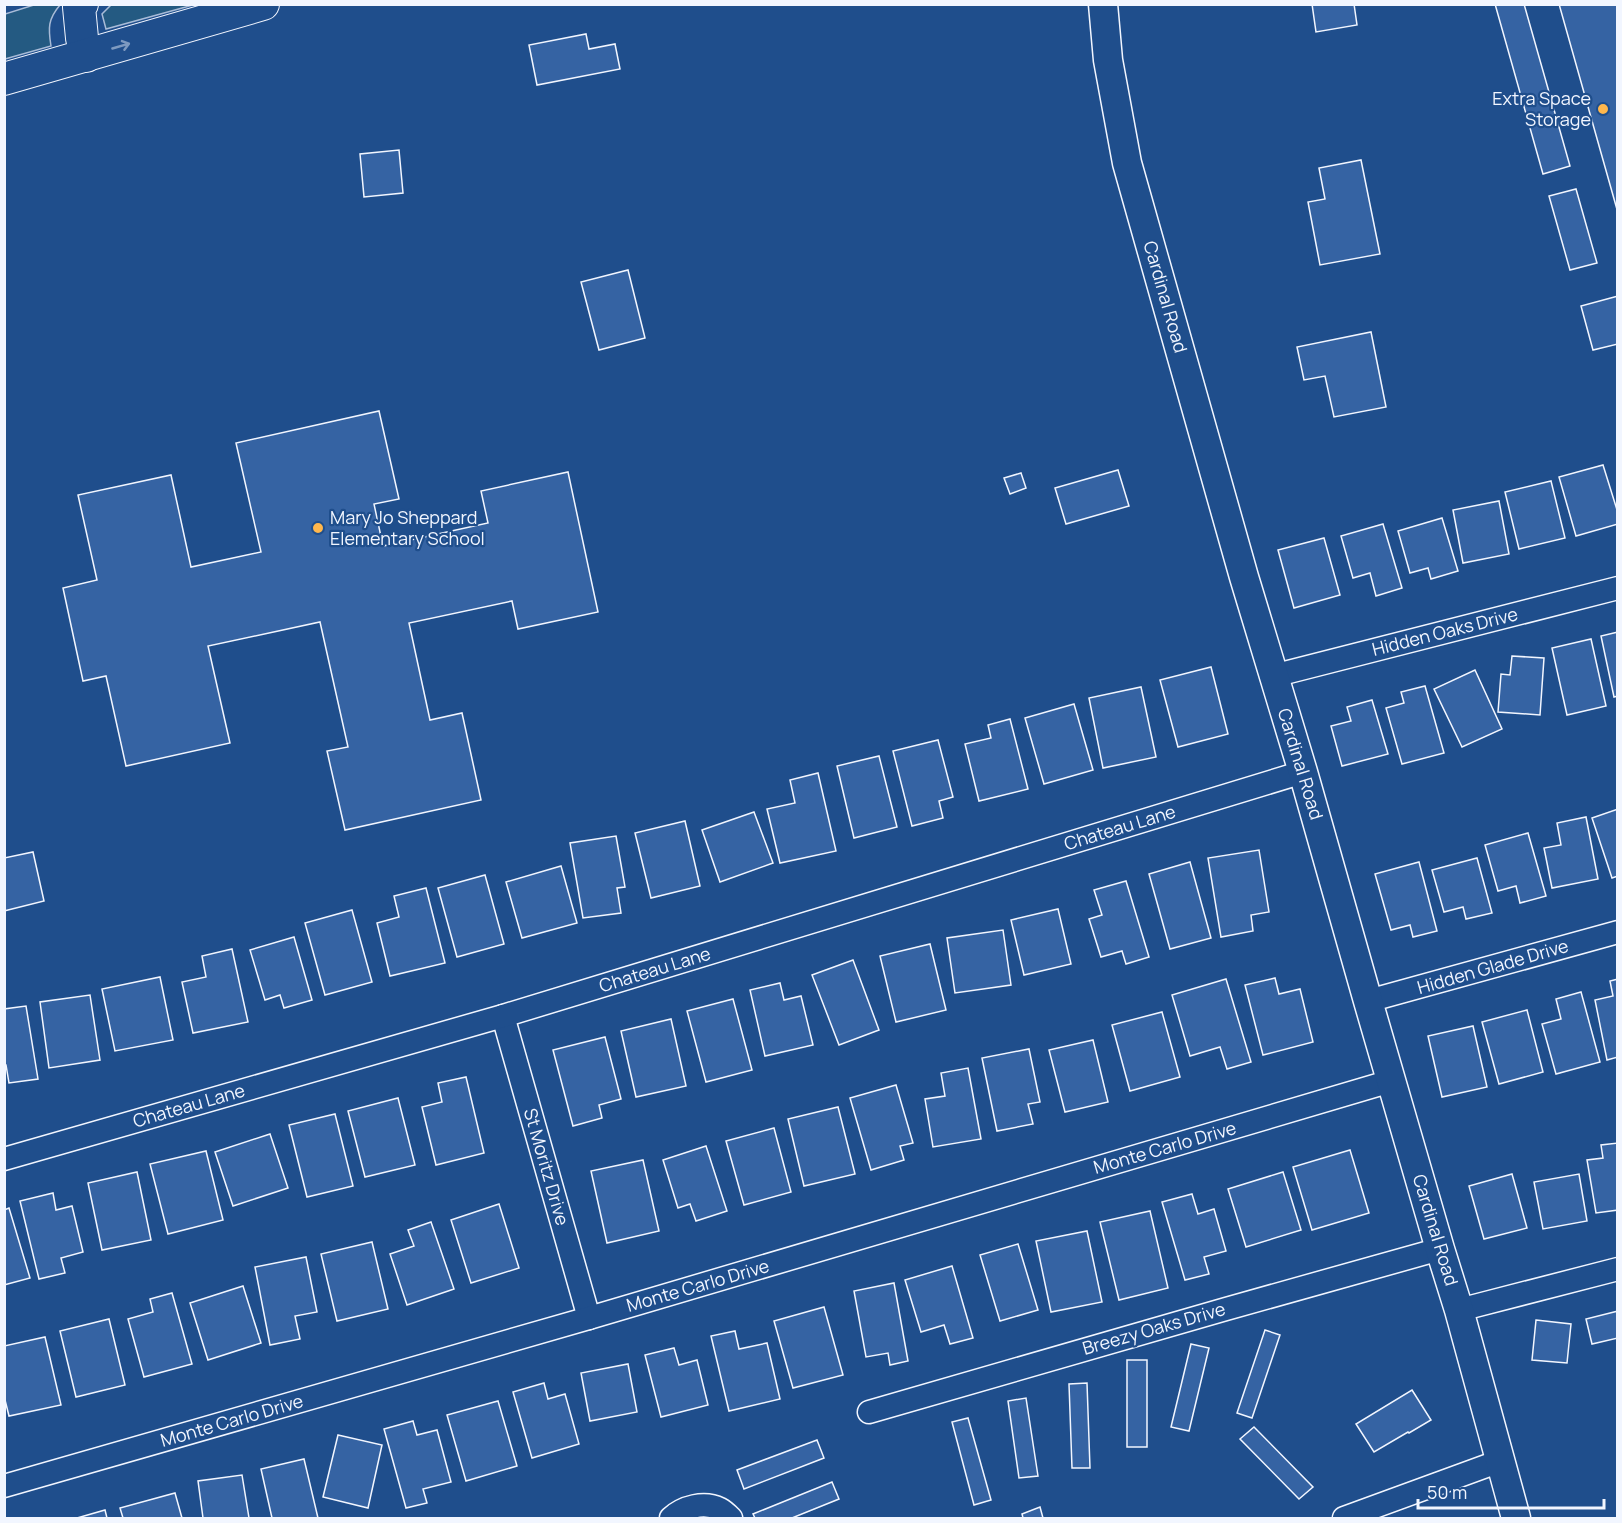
<svg xmlns="http://www.w3.org/2000/svg" width="1622" height="1523" font-family="Manrope,sans-serif">
	<style>
		.green { fill: #245a82; stroke: #a8bbd7; stroke-width: 1.5 }
		.building { fill: #3563a3; stroke: #f2f6ff; stroke-width: 1.5 }
		.lines { fill: none; stroke-linecap: round; stroke-linejoin: round }
		.minor-casing { stroke: #f2f6ff; stroke-width: 25 }
		.tertiary-casing { stroke: #f2f6ff; stroke-width: 31 }
		.secondary-casing { stroke: #f2f6ff; stroke-width: 34 }
		.minor { stroke: #1f4e8c; stroke-width: 22 }
		.tertiary { stroke: #1f4e8c; stroke-width: 28 }
		.secondary { stroke: #1f4e8c; stroke-width: 32 }
		.oneway { stroke: #7e9ac0 }
		.poi-dot { fill: #ffb74d; stroke: #1f4e8c; stroke-width: 2 }
		.labels { text-anchor: middle; stroke-width: 4.5; stroke-linejoin: round; paint-order: stroke }
		.poi-label { font-size: 18px; fill: #f2f6ff; stroke: #1f4e8c; text-anchor: end }
		.street-label { font-size: 18px; fill: #f2f6ff; stroke: #1f4e8c }
	</style>
	<rect width="100%" height="100%" fill="#1f4e8c"/>
	<g class="green">
		<path d="M37,4L60,5C48,19 48,28 51,46L5,59V14Z"/>
		<polygon points="111,5 111,4 193,5 106,29 102,14"/>
	</g>
	<g class="building">
		<polygon points="1312,4 1354,4 1357,25 1316,32"/>
		<polygon points="1495,4 1524,4 1570,166 1543,174"/>
		<polygon points="1559,4 1618,4 1618,213"/>
		<polygon points="586,34 589,49 615,44 620,69 537,85 529,45"/>
		<polygon points="399,150 403,193 364,197 360,154"/>
		<polygon points="1361,160 1380,254 1320,265 1308,202 1325,199 1319,168"/>
		<polygon points="1576,189 1597,263 1570,270 1549,196"/>
		<polygon points="628,270 645,338 599,350 581,282"/>
		<polygon points="1618,296 1618,344 1593,350 1581,306"/>
		<polygon points="1371,332 1386,407 1334,417 1325,376 1304,380 1297,347"/>
		<polygon points="379,411 399,499 374,504 383,546 488,523 481,491 568,472 598,612 518,629 512,601 409,623 430,720 462,713 481,800 345,830 327,751 348,747 320,622 208,646 230,743 126,766 106,676 83,681 63,588 97,580 78,495 171,475 191,567 261,552 236,443"/>
		<polygon points="1603,465 1618,513 1618,524 1576,536 1559,477"/>
		<polygon points="1118,470 1129,506 1066,524 1055,488"/>
		<polygon points="1021,473 1026,488 1010,494 1004,478"/>
		<polygon points="1551,481 1565,538 1519,549 1505,492"/>
		<polygon points="1499,501 1509,554 1463,563 1453,510"/>
		<polygon points="1442,518 1458,571 1431,579 1428,568 1410,573 1398,531"/>
		<polygon points="1383,524 1402,588 1376,596 1370,573 1353,578 1341,536"/>
		<polygon points="1324,538 1340,595 1294,608 1278,550"/>
		<polygon points="1618,632 1618,696 1614,697 1601,636"/>
		<polygon points="1591,639 1606,706 1567,715 1552,648"/>
		<polygon points="1512,656 1544,658 1540,715 1498,712 1501,674 1510,675"/>
		<polygon points="1211,667 1228,734 1178,747 1160,680"/>
		<polygon points="1475,670 1502,729 1462,747 1434,689"/>
		<polygon points="1425,686 1444,753 1402,764 1386,708 1404,703 1401,692"/>
		<polygon points="1141,687 1156,757 1103,768 1089,698"/>
		<polygon points="1372,700 1388,754 1342,766 1331,726 1351,721 1347,707"/>
		<polygon points="1074,704 1093,770 1044,784 1025,718"/>
		<polygon points="1010,719 1028,789 979,801 965,744 991,738 988,725"/>
		<polygon points="938,740 953,797 939,801 943,818 912,826 893,751"/>
		<polygon points="879,756 897,827 854,838 837,766"/>
		<polygon points="818,773 836,851 780,863 767,809 795,803 790,780"/>
		<polygon points="1618,809 1618,876 1612,878 1592,818"/>
		<polygon points="754,812 773,863 720,882 702,830"/>
		<polygon points="1586,817 1598,879 1552,888 1544,848 1561,845 1557,823"/>
		<polygon points="685,821 700,886 651,898 635,833"/>
		<polygon points="1528,833 1546,896 1520,903 1516,886 1498,891 1485,845"/>
		<polygon points="616,836 625,887 617,888 621,913 583,918 570,843"/>
		<polygon points="1259,850 1269,912 1251,915 1253,931 1221,937 1208,858"/>
		<polygon points="33,852 44,901 4,911 4,858"/>
		<polygon points="1477,858 1492,913 1466,919 1463,907 1444,912 1432,870"/>
		<polygon points="1190,862 1211,938 1170,949 1149,874"/>
		<polygon points="1419,862 1437,931 1413,937 1410,925 1391,930 1375,874"/>
		<polygon points="561,866 577,923 522,938 506,882"/>
		<polygon points="485,875 504,944 457,957 438,888"/>
		<polygon points="1126,881 1149,957 1126,964 1122,951 1101,957 1089,919 1102,915 1094,890"/>
		<polygon points="426,888 445,963 390,976 377,923 399,917 394,896"/>
		<polygon points="1058,909 1071,964 1024,975 1011,920"/>
		<polygon points="352,910 372,982 325,995 305,923"/>
		<polygon points="1003,930 1011,985 955,993 947,938"/>
		<polygon points="294,937 312,1000 284,1008 280,995 265,1000 250,950"/>
		<polygon points="930,944 946,1010 896,1022 880,956"/>
		<polygon points="232,949 248,1022 193,1033 182,982 206,977 202,956"/>
		<polygon points="853,960 879,1030 839,1045 812,975"/>
		<polygon points="160,977 173,1040 115,1051 102,989"/>
		<polygon points="1275,978 1279,994 1300,989 1313,1042 1263,1055 1245,985"/>
		<polygon points="1226,979 1251,1062 1227,1069 1220,1047 1190,1056 1172,995"/>
		<polygon points="1618,979 1618,1057 1607,1060 1595,1000 1613,996 1610,981"/>
		<polygon points="780,983 784,1000 801,996 813,1045 765,1056 750,990"/>
		<polygon points="1581,992 1600,1062 1556,1074 1542,1024 1561,1019 1556,999"/>
		<polygon points="90,995 100,1060 49,1068 40,1002"/>
		<polygon points="733,999 752,1070 706,1082 687,1011"/>
		<polygon points="26,1006 38,1079 9,1083 6,1065 4,1065 4,1009"/>
		<polygon points="1527,1010 1543,1072 1499,1084 1482,1022"/>
		<polygon points="1162,1012 1180,1077 1130,1091 1112,1025"/>
		<polygon points="671,1019 686,1086 636,1097 621,1031"/>
		<polygon points="1473,1026 1487,1087 1442,1097 1428,1036"/>
		<polygon points="605,1037 621,1099 599,1105 602,1118 573,1126 553,1050"/>
		<polygon points="1093,1040 1108,1102 1065,1112 1049,1050"/>
		<polygon points="1029,1049 1040,1102 1028,1104 1033,1124 997,1131 982,1058"/>
		<polygon points="968,1068 981,1139 933,1147 925,1099 945,1096 941,1073"/>
		<polygon points="466,1077 484,1153 436,1165 422,1107 442,1102 438,1083"/>
		<polygon points="896,1085 913,1143 900,1146 904,1160 871,1170 850,1098"/>
		<polygon points="398,1098 415,1165 365,1177 348,1111"/>
		<polygon points="838,1107 855,1174 804,1186 788,1119"/>
		<polygon points="335,1114 353,1186 307,1197 289,1125"/>
		<polygon points="774,1128 791,1192 744,1205 726,1141"/>
		<polygon points="270,1134 288,1188 233,1206 215,1152"/>
		<polygon points="1618,1143 1618,1210 1596,1213 1587,1160 1603,1158 1601,1145"/>
		<polygon points="706,1146 727,1211 696,1221 690,1204 678,1208 663,1160"/>
		<polygon points="1350,1150 1369,1213 1312,1230 1293,1167"/>
		<polygon points="206,1151 223,1220 168,1234 150,1164"/>
		<polygon points="643,1160 659,1231 607,1243 591,1171"/>
		<polygon points="137,1172 151,1240 102,1250 88,1183"/>
		<polygon points="1283,1172 1301,1230 1246,1247 1228,1189"/>
		<polygon points="1512,1174 1527,1228 1484,1239 1469,1186"/>
		<polygon points="1579,1174 1587,1221 1543,1229 1534,1182"/>
		<polygon points="53,1193 56,1210 72,1206 83,1252 61,1258 65,1273 39,1279 20,1201"/>
		<polygon points="1192,1194 1198,1214 1214,1209 1226,1251 1204,1257 1209,1274 1185,1280 1162,1202"/>
		<polygon points="499,1204 519,1268 471,1283 451,1220"/>
		<polygon points="9,1208 30,1278 4,1285 4,1210"/>
		<polygon points="1150,1211 1168,1288 1119,1300 1100,1222"/>
		<polygon points="431,1222 454,1289 407,1305 390,1254 414,1246 408,1230"/>
		<polygon points="1087,1231 1102,1302 1051,1312 1036,1241"/>
		<polygon points="372,1242 388,1309 337,1321 321,1254"/>
		<polygon points="1018,1244 1038,1310 1000,1321 980,1255"/>
		<polygon points="306,1257 317,1312 295,1316 300,1339 270,1345 255,1267"/>
		<polygon points="952,1266 973,1338 950,1344 944,1325 921,1332 905,1280"/>
		<polygon points="894,1283 908,1361 890,1365 888,1353 866,1357 854,1291"/>
		<polygon points="243,1286 261,1343 208,1360 190,1303"/>
		<polygon points="172,1293 192,1364 144,1377 128,1319 153,1312 150,1299"/>
		<polygon points="824,1307 843,1375 793,1388 774,1321"/>
		<polygon points="1618,1311 1618,1338 1592,1344 1586,1319"/>
		<polygon points="109,1319 125,1385 76,1397 60,1331"/>
		<polygon points="1536,1320 1571,1324 1567,1363 1532,1360"/>
		<polygon points="1265,1330 1280,1335 1252,1418 1237,1413"/>
		<polygon points="735,1331 739,1349 767,1343 780,1399 729,1411 711,1336"/>
		<polygon points="45,1337 61,1405 9,1416 4,1396 4,1346"/>
		<polygon points="1191,1344 1209,1348 1189,1431 1171,1427"/>
		<polygon points="674,1348 679,1365 697,1360 708,1405 661,1417 645,1355"/>
		<rect x="1127" y="1360" width="20" height="87"/>
		<polygon points="628,1364 637,1412 590,1421 581,1373"/>
		<polygon points="544,1383 548,1399 565,1394 579,1444 532,1458 513,1392"/>
		<polygon points="1087,1383 1090,1468 1072,1468 1069,1384"/>
		<polygon points="1412,1390 1431,1420 1409,1433 1408,1432 1374,1452 1356,1424"/>
		<polygon points="1026,1398 1038,1476 1019,1478 1008,1401"/>
		<polygon points="498,1401 517,1466 466,1481 447,1415"/>
		<polygon points="968,1418 991,1500 974,1505 952,1422"/>
		<polygon points="413,1421 417,1435 437,1430 451,1482 423,1489 427,1503 406,1508 384,1429"/>
		<polygon points="1254,1427 1313,1487 1299,1499 1240,1439"/>
		<polygon points="338,1435 382,1445 368,1508 323,1497"/>
		<polygon points="817,1440 824,1458 744,1489 737,1470"/>
		<polygon points="304,1459 318,1518 272,1518 261,1469"/>
		<polygon points="242,1475 249,1518 203,1518 198,1481"/>
		<polygon points="832,1482 839,1499 792,1518 755,1518 753,1514"/>
		<polygon points="175,1493 182,1518 123,1518 120,1508"/>
		<polygon points="1040,1507 1043,1518 1023,1518 1022,1514"/>
		<polygon points="105,1510 107,1518 77,1518"/>
	</g>
	<g class="lines">
		<defs>
			<g id="minor">
				<polyline points="1273,676 1618,588"/>
				<polyline points="1368,1001 1618,932"/>
				<polyline points="503,1016 589,1318"/>
				<polyline points="4,1159 503,1016 1303,772"/>
				<polyline points="1459,1310 1618,1269"/>
				<polyline points="869,1412 1226,1309 1440,1249"/>
				<polyline points="4,1486 589,1318 1391,1081"/>
				<path d="M671,1518C683,1507 704,1501 720,1509C724,1511 728,1515 731,1518"/>
				<polyline points="1344,1518 1500,1461"/>
			</g>
			<polyline id="tertiary" points="1103,4 1108,60 1127,163 1244,577 1303,772 1368,1001 1440,1249 1459,1310 1516,1518"/>
			<g id="secondary">
				<polyline points="82,4 79,7 82,38 86,56"/>
				<polyline points="4,79 263,4"/>
			</g>
		</defs>
		<use href="#minor" class="minor-casing"/>
		<use href="#tertiary" class="tertiary-casing"/>
		<use href="#secondary" class="secondary-casing"/>
		<use href="#minor" class="minor"/>
		<use href="#tertiary" class="tertiary"/>
		<use href="#secondary" class="secondary"/>
	</g>
	<defs><path id="oneway-shaft" d="M-6 0H5M1.5-3L5.5 0L1.5 3" fill="none" stroke-width="1.6" stroke-linecap="round" stroke-linejoin="round" transform="scale(1.5)"/></defs>
	<use class="oneway" href="#oneway-shaft" transform="translate(121 46) rotate(-16)"/>
	<g class="poi-dot">
		<circle cx="1603" cy="109" r="6"/>
		<circle cx="318" cy="528" r="6"/>
	</g>
	<g class="labels">
		<g class="poi-label">
			<text x="1591" y="105">Extra Space<tspan x="1591" dy="21">Storage</tspan></text>
			<text x="330" y="524" text-anchor="start">Mary Jo Sheppard<tspan x="330" dy="21">Elementary School</tspan></text>
		</g>
		<g class="street-label">
			<text transform="translate(1165 297) rotate(74)" y="6">Cardinal Road</text>
			<text transform="translate(1445 632) rotate(-14)" y="6">Hidden Oaks Drive</text>
			<text transform="translate(1300 764) rotate(73)" y="6">Cardinal Road</text>
			<text transform="translate(1120 828) rotate(-17)" y="6">Chateau Lane</text>
			<text transform="translate(1493 967) rotate(-16)" y="6">Hidden Glade Drive</text>
			<text transform="translate(655 970) rotate(-17)" y="6">Chateau Lane</text>
			<text transform="translate(189 1106) rotate(-16)" y="6">Chateau Lane</text>
			<text transform="translate(1165 1148) rotate(-16)" y="6">Monte Carlo Drive</text>
			<text transform="translate(546 1167) rotate(74)" y="6">St Moritz Drive</text>
			<text transform="translate(1435 1230) rotate(73)" y="6">Cardinal Road</text>
			<text transform="translate(698 1286) rotate(-16)" y="6">Monte Carlo Drive</text>
			<text transform="translate(1154 1329) rotate(-16)" y="6">Breezy Oaks Drive</text>
			<text transform="translate(232 1421) rotate(-16)" y="6">Monte Carlo Drive</text>
		</g>
	</g>
	<rect width="1622" height="1523" fill="none" stroke="#f2f6ff" stroke-width="12"/>
	<path d="M1418 1499v9h186v-9" fill="none" stroke="#f2f6ff" stroke-width="3"/>
	<text x="1427" y="1499" font-size="18" fill="#f2f6ff" stroke="#1f4e8c" stroke-width="4.5" paint-order="stroke">50 m</text>
</svg>
